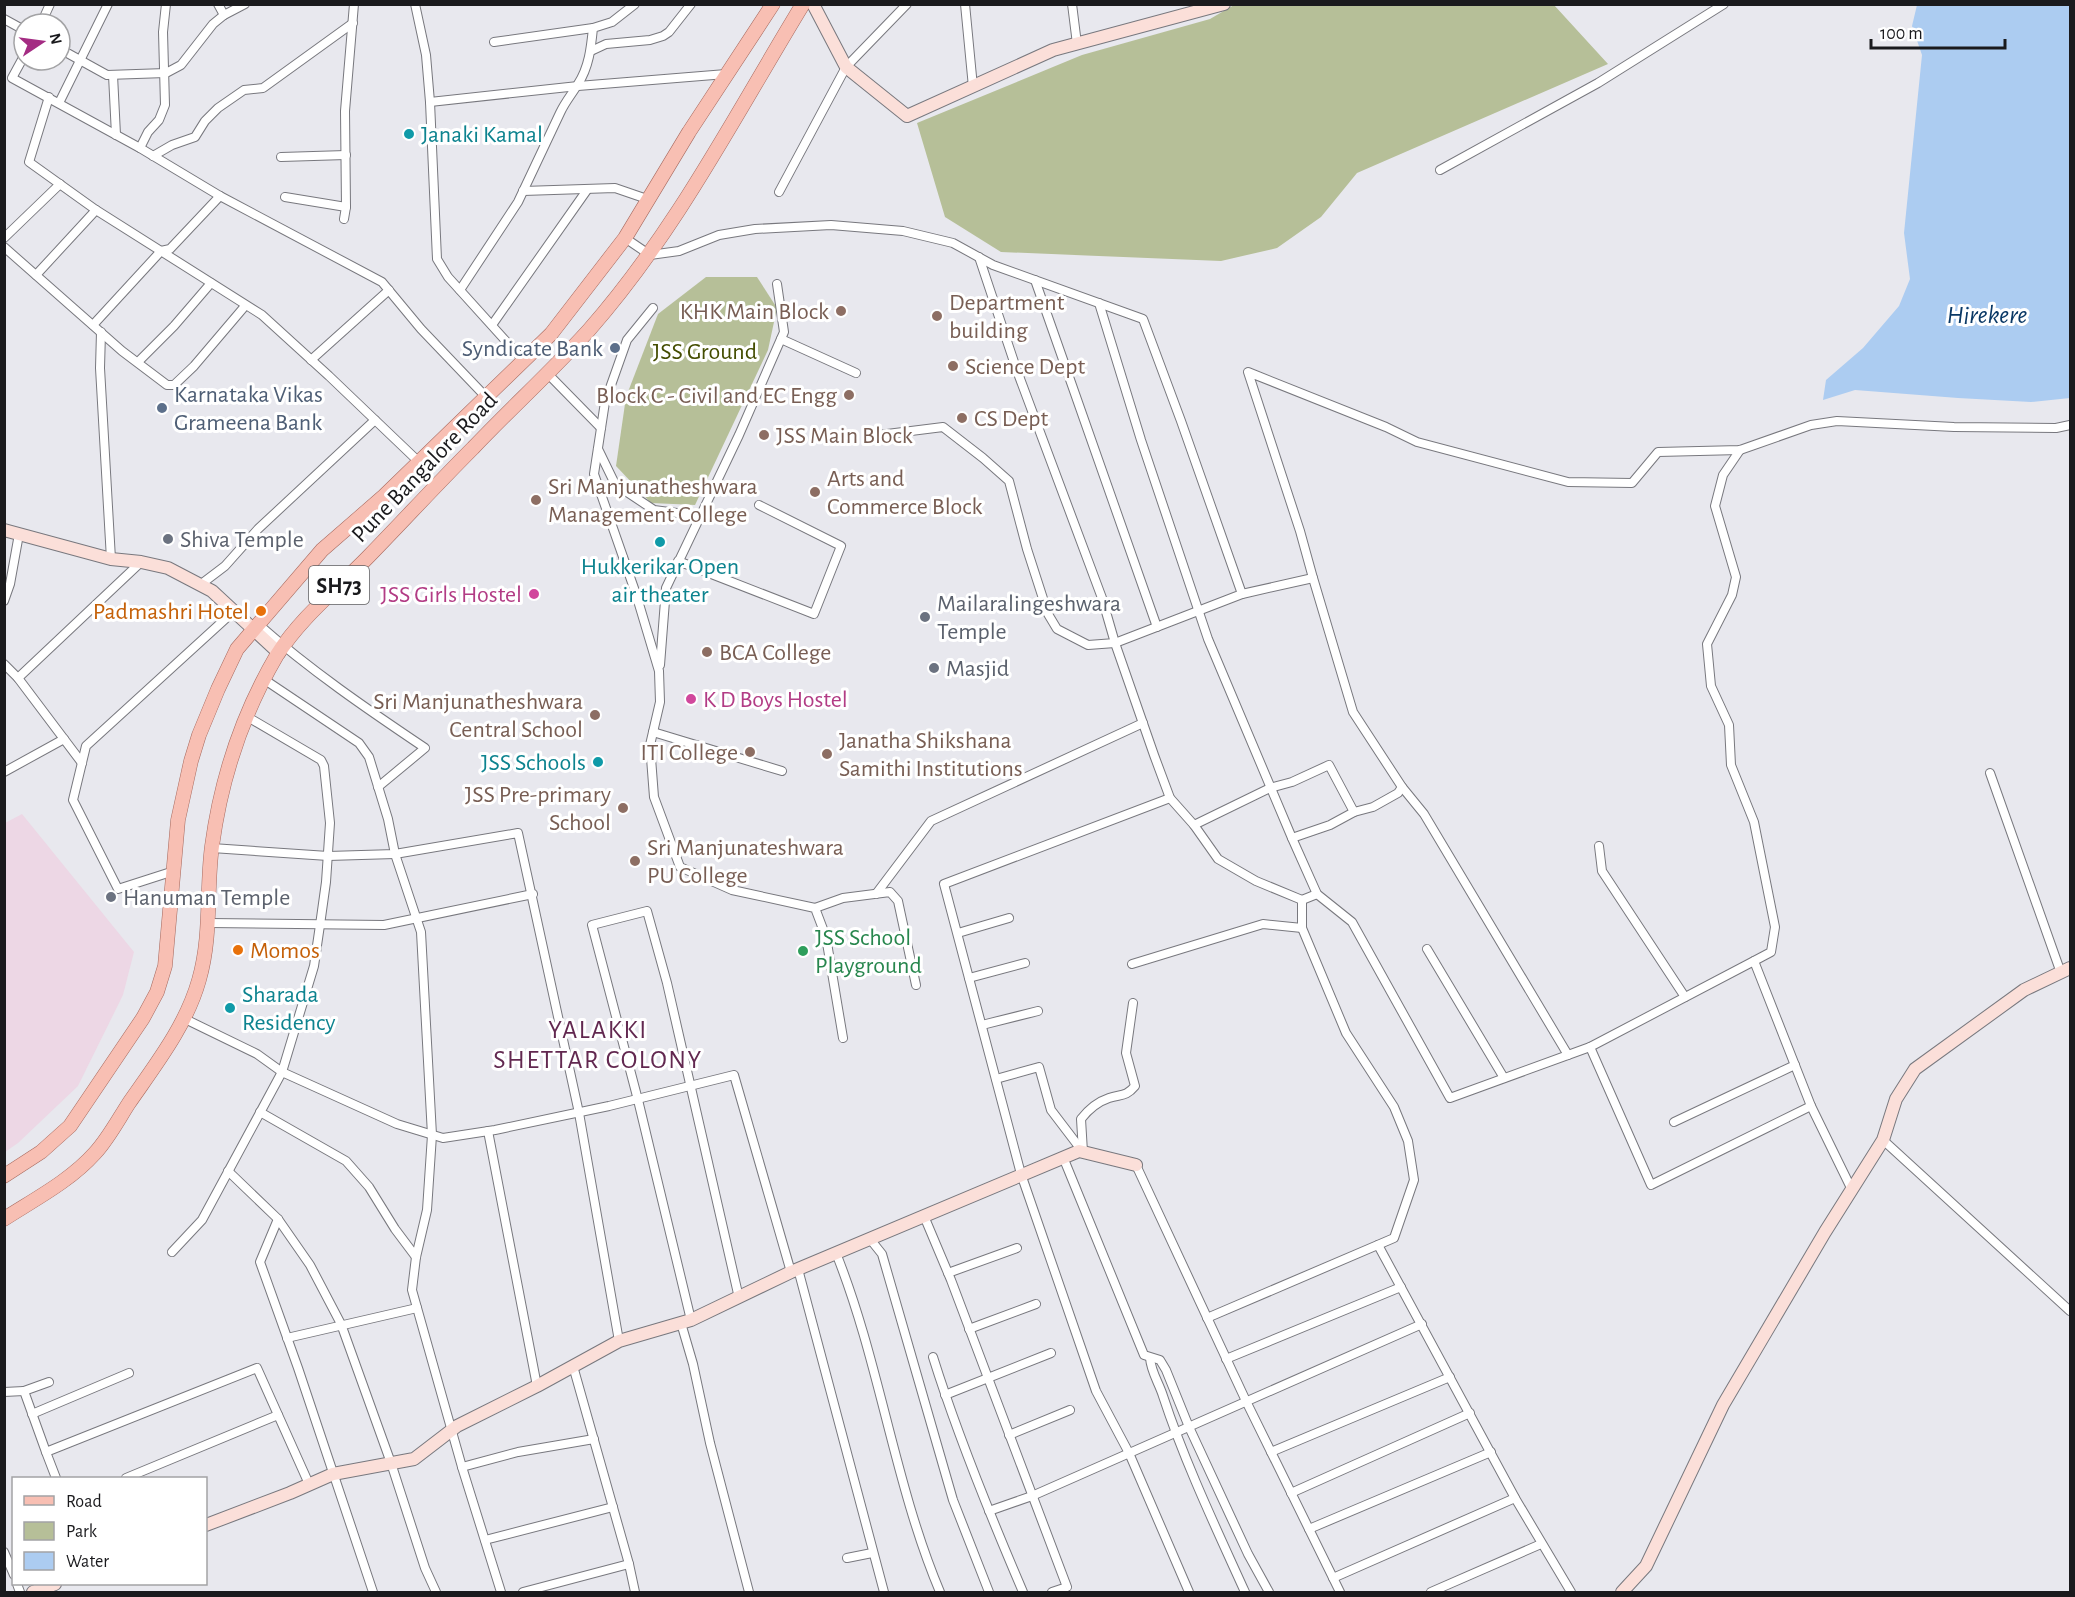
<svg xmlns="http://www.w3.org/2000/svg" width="2075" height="1597" font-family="'Alegreya Sans',sans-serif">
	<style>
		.industrial { fill: #edd7e5 }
		.green { fill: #b6bf98 }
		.water { fill: #acccf1 }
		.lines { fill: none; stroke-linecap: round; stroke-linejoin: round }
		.street-casing { stroke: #78787e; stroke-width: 10 }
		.secondary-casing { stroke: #78787e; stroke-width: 14 }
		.primary-casing { stroke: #a7695e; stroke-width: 15 }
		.street { stroke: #fff; stroke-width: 8 }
		.secondary { stroke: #fbdfd9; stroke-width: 12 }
		.primary { stroke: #f8bfb3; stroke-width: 14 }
		.culture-dot { fill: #0f9aa8; stroke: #fff; stroke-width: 2 }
		.education-dot { fill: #8d6e63; stroke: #fff; stroke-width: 2 }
		.service-dot { fill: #5c6f8a; stroke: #fff; stroke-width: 2 }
		.worship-dot { fill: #6b7280; stroke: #fff; stroke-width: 2 }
		.hotel-dot { fill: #d1479c; stroke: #fff; stroke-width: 2 }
		.food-dot { fill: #e8710a; stroke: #fff; stroke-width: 2 }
		.leisure-dot { fill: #2e9e5b; stroke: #fff; stroke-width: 2 }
		.labels { text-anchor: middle; stroke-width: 6; stroke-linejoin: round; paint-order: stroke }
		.shield { fill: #fff; stroke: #5f5f61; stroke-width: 1.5 }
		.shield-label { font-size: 22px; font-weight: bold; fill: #1a1a1d }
		.culture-label { font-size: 24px; fill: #0d838f; stroke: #fff; text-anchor: start }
		.education-label { font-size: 24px; fill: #785e54; stroke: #fff; text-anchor: start }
		.service-label { font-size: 24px; fill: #4e5e75; stroke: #fff; text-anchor: end }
		.park-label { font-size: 24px; fill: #444d01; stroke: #fff }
		.street-label { font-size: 24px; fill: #1a1a1d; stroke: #fff }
		.worship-label { font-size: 24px; fill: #5b616d; stroke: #fff; text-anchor: start }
		.hotel-label { font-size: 24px; fill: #b23c85; stroke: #fff; text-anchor: end }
		.food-label { font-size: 24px; fill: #c56008; stroke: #fff; text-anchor: end }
		.leisure-label { font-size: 24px; fill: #27864d; stroke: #fff; text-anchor: start }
		.water-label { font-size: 26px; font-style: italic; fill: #0b3966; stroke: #fff }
		.neighbourhood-label { font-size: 26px; letter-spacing: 1.5px; fill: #622850; stroke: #fff }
	</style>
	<rect width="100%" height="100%" fill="#e8e8ee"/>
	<polygon class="industrial" points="22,814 134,952 123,995 78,1086 18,1143 5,1152 5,823"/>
	<g class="green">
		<polygon points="1234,5 1554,5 1608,64 1357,173 1321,217 1277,248 1221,261 1001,252 945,217 917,123 1082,55 1210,19"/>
		<polygon points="706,277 757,277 777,308 768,350 695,505 651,503 616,466 626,397 658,314"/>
	</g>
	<polygon class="water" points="1917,5 2070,5 2070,398 2031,402 1958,398 1855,390 1823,400 1826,380 1863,348 1899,306 1910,279 1904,233 1922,55 1912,26"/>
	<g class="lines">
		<defs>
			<g id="street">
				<polyline points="218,4 224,15"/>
				<polyline points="415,4 426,55 430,102 437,259 448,277 523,360"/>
				<polyline points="965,4 973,87"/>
				<polyline points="1072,4 1077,44"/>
				<polyline points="4,19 24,30"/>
				<polyline points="41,24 50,4"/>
				<polyline points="494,42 593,28"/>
				<polyline points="60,49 107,75 166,73 181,65 213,24 224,15 245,4"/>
				<polyline points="591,51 606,44 650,40 663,36 669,32 691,4"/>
				<polyline points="24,56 12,78 140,148 220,196 382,282 421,329 486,397"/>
				<polyline points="113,75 116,135"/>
				<polyline points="49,97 29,162 96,210 262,315 329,376 419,462"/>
				<polyline points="430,102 578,86 726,74"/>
				<polyline points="59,103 108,4"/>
				<polyline points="140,148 148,132 159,120 165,105 163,32 166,4"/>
				<polyline points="153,156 172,145 195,137 205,121 218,108 244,90 263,88 353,23"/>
				<polyline points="281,157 346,155"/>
				<polyline points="1440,170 1598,83 1724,4"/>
				<polyline points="523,191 615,188 650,200"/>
				<polyline points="779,192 846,67 907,4"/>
				<polyline points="285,197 346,207"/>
				<polyline points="344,219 346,207 345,111 354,4"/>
				<polyline points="4,238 60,184"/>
				<polyline points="625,238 650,255 679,251 719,235 755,229 831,225 903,231 953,243 993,265 1143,319 1181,421 1242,594 1115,643 1088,645 1057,629 1048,614 1027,549 1009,481 983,458 943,427 871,436"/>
				<polyline points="4,247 122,351 167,385 174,385 194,366 245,306"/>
				<polyline points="979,257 1016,368 1102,598 1115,643 1154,755 1170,798 1194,825 1270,788 1292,782 1329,765 1354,812"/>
				<polyline points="36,275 96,210"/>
				<polyline points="1035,280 1157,627"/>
				<path d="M460,290L518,202L560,113C565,102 572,94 578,84C589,67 591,48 593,28L612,22L635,4"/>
				<polyline points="1099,303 1141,440 1208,639 1292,838 1317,894 1352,922 1450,1098 1590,1047 1754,961 1811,1106 1852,1190"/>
				<polyline points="653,308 627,340 605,402 594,474 636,594 659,671 660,702 650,745 654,797 680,867 732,890 815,908 826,937 843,1038"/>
				<polyline points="93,325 161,251 170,249 220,196"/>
				<polyline points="492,325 587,190"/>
				<polyline points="101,332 100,368 111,559"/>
				<polyline points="781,339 856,373"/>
				<polyline points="311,360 389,290"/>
				<polyline points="138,362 174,326 211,283"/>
				<polyline points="548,374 601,428"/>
				<polyline points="598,449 615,484 654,510 700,516"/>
				<polyline points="1740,450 1723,475 1715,506 1736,577 1732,595 1707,644 1711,686 1729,725 1731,765 1754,822 1775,927 1771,952 1754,961"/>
				<polyline points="678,561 814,614 841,546 759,505"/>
				<polyline points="200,585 225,566 258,529 375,420"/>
				<polyline points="1242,594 1313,578 1300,531 1248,372 1386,427 1417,442 1568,482 1632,483 1658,452 1740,450 1811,425 1837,421 1954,427 2056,428 2070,425"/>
				<polyline points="4,601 10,584 19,534"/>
				<path d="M258,624C310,670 367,709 425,748L378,787"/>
				<polyline points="4,664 18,678 82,763"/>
				<polyline points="660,665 666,588 739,435 784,332 777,284"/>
				<polyline points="18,678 141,562"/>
				<polyline points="265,680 359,743 369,757 388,819 395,854 421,932 432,1135 427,1210 416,1257 412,1290 462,1467 501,1592"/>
				<polyline points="653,732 782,771"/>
				<polyline points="4,772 64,739"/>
				<polyline points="1990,773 2061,973"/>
				<polyline points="1402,787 1424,814 1568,1055"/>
				<polyline points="1170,798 944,884 1021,1174 1096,1391 1129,1453 1189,1592"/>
				<polyline points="1194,825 1218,859 1256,881 1302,900"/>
				<polyline points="1292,838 1330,825 1354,812 1373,807 1398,793 1402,787 1353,712 1313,578"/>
				<polyline points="1599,846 1602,871 1685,997"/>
				<polyline points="212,848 328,856 395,854 518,833 579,1113 619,1341"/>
				<polyline points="174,871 118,889 73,800 86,746 234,611"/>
				<polyline points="876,894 931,821 1143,723"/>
				<polyline points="815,908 843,898 890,892 898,901 916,985"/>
				<polyline points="209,923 384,925 533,894"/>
				<polyline points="958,933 1009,918"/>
				<polyline points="1427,949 1504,1078"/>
				<polyline points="1132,964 1263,924 1302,928"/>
				<polyline points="969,978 1025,963"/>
				<polyline points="185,1019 257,1054 282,1072 397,1124 443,1138 495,1130 609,1106 734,1075 791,1272"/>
				<polyline points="982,1025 1038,1011"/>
				<polyline points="1590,1047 1651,1185 1811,1106"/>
				<polyline points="996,1079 1039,1067 1051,1110 1083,1152"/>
				<polyline points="260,1112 346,1161 369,1187 395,1229 416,1257"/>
				<polyline points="1674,1122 1795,1065"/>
				<polyline points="488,1131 537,1386"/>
				<polyline points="1883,1140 2070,1311"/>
				<path d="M1083,1152L1081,1119C1088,1110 1097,1102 1109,1098C1121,1094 1126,1097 1135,1086L1126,1053L1133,1003"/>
				<polyline points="1063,1157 1144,1355 1160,1360 1166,1370 1189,1427 1248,1554 1269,1592"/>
				<polyline points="1136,1165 1246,1401 1340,1592"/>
				<polyline points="228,1171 278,1219 310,1265 341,1324 391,1463 425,1568 436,1592"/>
				<polyline points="924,1216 951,1280 1067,1587 1052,1592"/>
				<polyline points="278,1219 260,1262 298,1368 373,1592"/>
				<polyline points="870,1239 882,1254 953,1500 989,1592"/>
				<polyline points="1378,1245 1515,1498 1571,1592"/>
				<polyline points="172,1252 202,1220 282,1072 314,966 320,925 326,882 330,823 324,766 321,760 246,716"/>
				<path d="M836,1253C880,1363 894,1483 940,1592"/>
				<polyline points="798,1269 884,1592"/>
				<polyline points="948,1273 1017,1248"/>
				<polyline points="1207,1318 1394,1238 1414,1180 1408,1141 1394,1107 1346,1033 1302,928 1302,900 1317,894"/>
				<polyline points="691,1320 638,1100 592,925 647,911 667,983 739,1298"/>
				<polyline points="681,1323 693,1364 710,1443 749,1592"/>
				<polyline points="969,1329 1036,1304"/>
				<polyline points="287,1338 417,1308"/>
				<path d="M933,1357C958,1437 990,1515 1023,1592"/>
				<path d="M1150,1358C1151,1372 1159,1383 1163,1396C1185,1463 1216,1528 1245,1592"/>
				<polyline points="1226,1359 1401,1287"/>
				<polyline points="573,1366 629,1564 635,1592"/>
				<polyline points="4,1392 24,1391"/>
				<polyline points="945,1395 1051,1353"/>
				<polyline points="32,1414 129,1373"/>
				<polyline points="1009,1435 1070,1410"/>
				<polyline points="46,1452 24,1391 49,1382"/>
				<polyline points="1271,1452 1450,1377"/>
				<polyline points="462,1467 518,1452 594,1439"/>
				<polyline points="56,1478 46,1452 257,1368 309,1484"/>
				<polyline points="126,1478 278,1415"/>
				<polyline points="1291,1493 1470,1413"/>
				<polyline points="989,1511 1032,1496 1422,1324"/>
				<polyline points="1309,1529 1491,1452"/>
				<polyline points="485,1540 613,1507"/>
				<polyline points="4,1552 14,1575"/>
				<polyline points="847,1558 872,1553"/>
				<polyline points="1333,1578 1515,1498"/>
				<polyline points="17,1584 20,1592"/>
				<polyline points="523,1592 629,1564"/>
				<polyline points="1431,1592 1541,1544"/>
			</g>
			<g id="secondary">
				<polyline points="813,4 846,67 907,116 1053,50 1224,4"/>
				<polyline points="4,530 111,559 141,562 168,568 212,591 279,653"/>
				<polyline points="206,1525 290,1493 333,1474 414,1459 457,1426 537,1386 619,1341 691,1320 791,1272 1079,1151 1136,1165"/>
				<polyline points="33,1592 55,1584"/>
				<polyline points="1622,1592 1646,1566 1723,1405 1825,1232 1883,1140 1896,1099 1915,1069 2024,990 2070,968"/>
			</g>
			<g id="primary">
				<polyline points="4,1176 41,1152 70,1126 143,1018 157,992 165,966 178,820 191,761 199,735 218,689 237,649 322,550 384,496 551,334 625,238 689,132 773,4"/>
				<path d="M4,1219C35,1199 70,1181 95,1153C108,1139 118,1120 129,1103C156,1064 186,1026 199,980C212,935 206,890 212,846C221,779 243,713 277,655C301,617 338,588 369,556C404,520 438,483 473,448C511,408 552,371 589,330C676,231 734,117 803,4"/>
			</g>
		</defs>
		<use href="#street" class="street-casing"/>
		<use href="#secondary" class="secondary-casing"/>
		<use href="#primary" class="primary-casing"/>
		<use href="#street" class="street"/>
		<use href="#secondary" class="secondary"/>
		<use href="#primary" class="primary"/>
	</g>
	<g class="culture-dot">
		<circle cx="409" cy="134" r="6"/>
		<circle cx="660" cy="542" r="6"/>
		<circle cx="598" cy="762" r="6"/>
		<circle cx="230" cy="1008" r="6"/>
	</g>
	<g class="education-dot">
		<circle cx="841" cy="311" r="6"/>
		<circle cx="937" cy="316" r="6"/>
		<circle cx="953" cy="366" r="6"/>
		<circle cx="849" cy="395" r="6"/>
		<circle cx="962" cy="418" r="6"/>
		<circle cx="764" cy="435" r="6"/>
		<circle cx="815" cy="492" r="6"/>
		<circle cx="536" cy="500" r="6"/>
		<circle cx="707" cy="652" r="6"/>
		<circle cx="595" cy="715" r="6"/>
		<circle cx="750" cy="752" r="6"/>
		<circle cx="827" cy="754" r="6"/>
		<circle cx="623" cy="808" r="6"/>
		<circle cx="635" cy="861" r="6"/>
	</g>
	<g class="service-dot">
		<circle cx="615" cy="348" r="6"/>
		<circle cx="162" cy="408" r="6"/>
	</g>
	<g class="worship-dot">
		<circle cx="168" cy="539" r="6"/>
		<circle cx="925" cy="617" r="6"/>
		<circle cx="934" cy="668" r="6"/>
		<circle cx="111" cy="897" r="6"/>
	</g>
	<g class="hotel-dot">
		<circle cx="534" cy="594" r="6"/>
		<circle cx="691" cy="699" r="6"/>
	</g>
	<g class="food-dot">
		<circle cx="261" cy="611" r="6"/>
		<circle cx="238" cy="950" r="6"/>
	</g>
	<circle class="leisure-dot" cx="803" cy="951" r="6"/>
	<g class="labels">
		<rect class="shield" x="309" y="566" width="60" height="38" rx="4.5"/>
		<g class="shield-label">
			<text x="339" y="593">SH73</text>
		</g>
		<g class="culture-label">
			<text x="421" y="142">Janaki Kamal</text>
			<text x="660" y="574" text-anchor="middle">Hukkerikar Open<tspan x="660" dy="28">air theater</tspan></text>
			<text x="586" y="770" text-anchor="end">JSS Schools</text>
			<text x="242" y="1002">Sharada<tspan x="242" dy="28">Residency</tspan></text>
		</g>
		<g class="education-label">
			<text x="949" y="310">Department<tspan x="949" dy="28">building</tspan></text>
			<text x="829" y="319" text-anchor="end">KHK Main Block</text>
			<text x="965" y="374">Science Dept</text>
			<text x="837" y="403" text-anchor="end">Block C - Civil and EC Engg</text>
			<text x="974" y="426">CS Dept</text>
			<text x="776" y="443">JSS Main Block</text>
			<text x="827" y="486">Arts and<tspan x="827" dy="28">Commerce Block</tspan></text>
			<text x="548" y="494">Sri Manjunatheshwara<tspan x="548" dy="28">Management College</tspan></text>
			<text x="719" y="660">BCA College</text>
			<text x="583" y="709" text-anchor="end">Sri Manjunatheshwara<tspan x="583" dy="28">Central School</tspan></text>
			<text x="839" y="748">Janatha Shikshana<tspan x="839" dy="28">Samithi Institutions</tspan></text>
			<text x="738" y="760" text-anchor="end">ITI College</text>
			<text x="611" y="802" text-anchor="end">JSS Pre-primary<tspan x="611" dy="28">School</tspan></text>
			<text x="647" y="855">Sri Manjunateshwara<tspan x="647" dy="28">PU College</tspan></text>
		</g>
		<g class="service-label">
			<text x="603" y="356">Syndicate Bank</text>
			<text x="174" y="402" text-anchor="start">Karnataka Vikas<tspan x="174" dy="28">Grameena Bank</tspan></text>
		</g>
		<g class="park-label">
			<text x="705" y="359">JSS Ground</text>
		</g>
		<g class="street-label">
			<text transform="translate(424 467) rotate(-46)" y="8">Pune Bangalore Road</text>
		</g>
		<g class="worship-label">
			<text x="180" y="547">Shiva Temple</text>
			<text x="937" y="611">Mailaralingeshwara<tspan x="937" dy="28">Temple</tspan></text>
			<text x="946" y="676">Masjid</text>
			<text x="123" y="905">Hanuman Temple</text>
		</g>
		<g class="hotel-label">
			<text x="522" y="602">JSS Girls Hostel</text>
			<text x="703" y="707" text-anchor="start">K D Boys Hostel</text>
		</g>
		<g class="food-label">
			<text x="249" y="619">Padmashri Hotel</text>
			<text x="250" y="958" text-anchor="start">Momos</text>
		</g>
		<g class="leisure-label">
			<text x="815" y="945">JSS School<tspan x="815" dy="28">Playground</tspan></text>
		</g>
		<g class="water-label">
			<text x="1987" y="323">Hirekere</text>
		</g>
		<g class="neighbourhood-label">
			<text x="598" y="1038">YALAKKI<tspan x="598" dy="30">SHETTAR COLONY</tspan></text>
		</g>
	</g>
	<rect width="2075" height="1597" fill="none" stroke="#1a1a1d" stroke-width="12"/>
	<rect x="12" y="1477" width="195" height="108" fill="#ffffff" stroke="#a3a3a5" stroke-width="1.5"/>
	<rect x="24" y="1496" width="30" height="9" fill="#f8bfb3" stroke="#a3a3a5" stroke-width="1.5"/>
	<text x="66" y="1507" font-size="18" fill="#1a1a1d">Road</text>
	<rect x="24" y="1522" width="30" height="18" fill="#b6bf98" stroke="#a3a3a5" stroke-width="1.5"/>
	<text x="66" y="1537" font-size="18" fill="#1a1a1d">Park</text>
	<rect x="24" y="1552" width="30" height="18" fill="#acccf1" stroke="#a3a3a5" stroke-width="1.5"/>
	<text x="66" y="1567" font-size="18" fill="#1a1a1d">Water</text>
	<g transform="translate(42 42) rotate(77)"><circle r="28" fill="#ffffff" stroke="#a3a3a5" stroke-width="1.5"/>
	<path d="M0-4.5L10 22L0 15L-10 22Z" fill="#a42c83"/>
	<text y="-9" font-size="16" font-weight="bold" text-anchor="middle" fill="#1a1a1d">N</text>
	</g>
	<path d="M1871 39v9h134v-9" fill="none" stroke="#1a1a1d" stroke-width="3"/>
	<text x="1880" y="39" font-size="18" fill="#1a1a1d" stroke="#ffffff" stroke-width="4.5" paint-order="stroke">100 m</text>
</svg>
